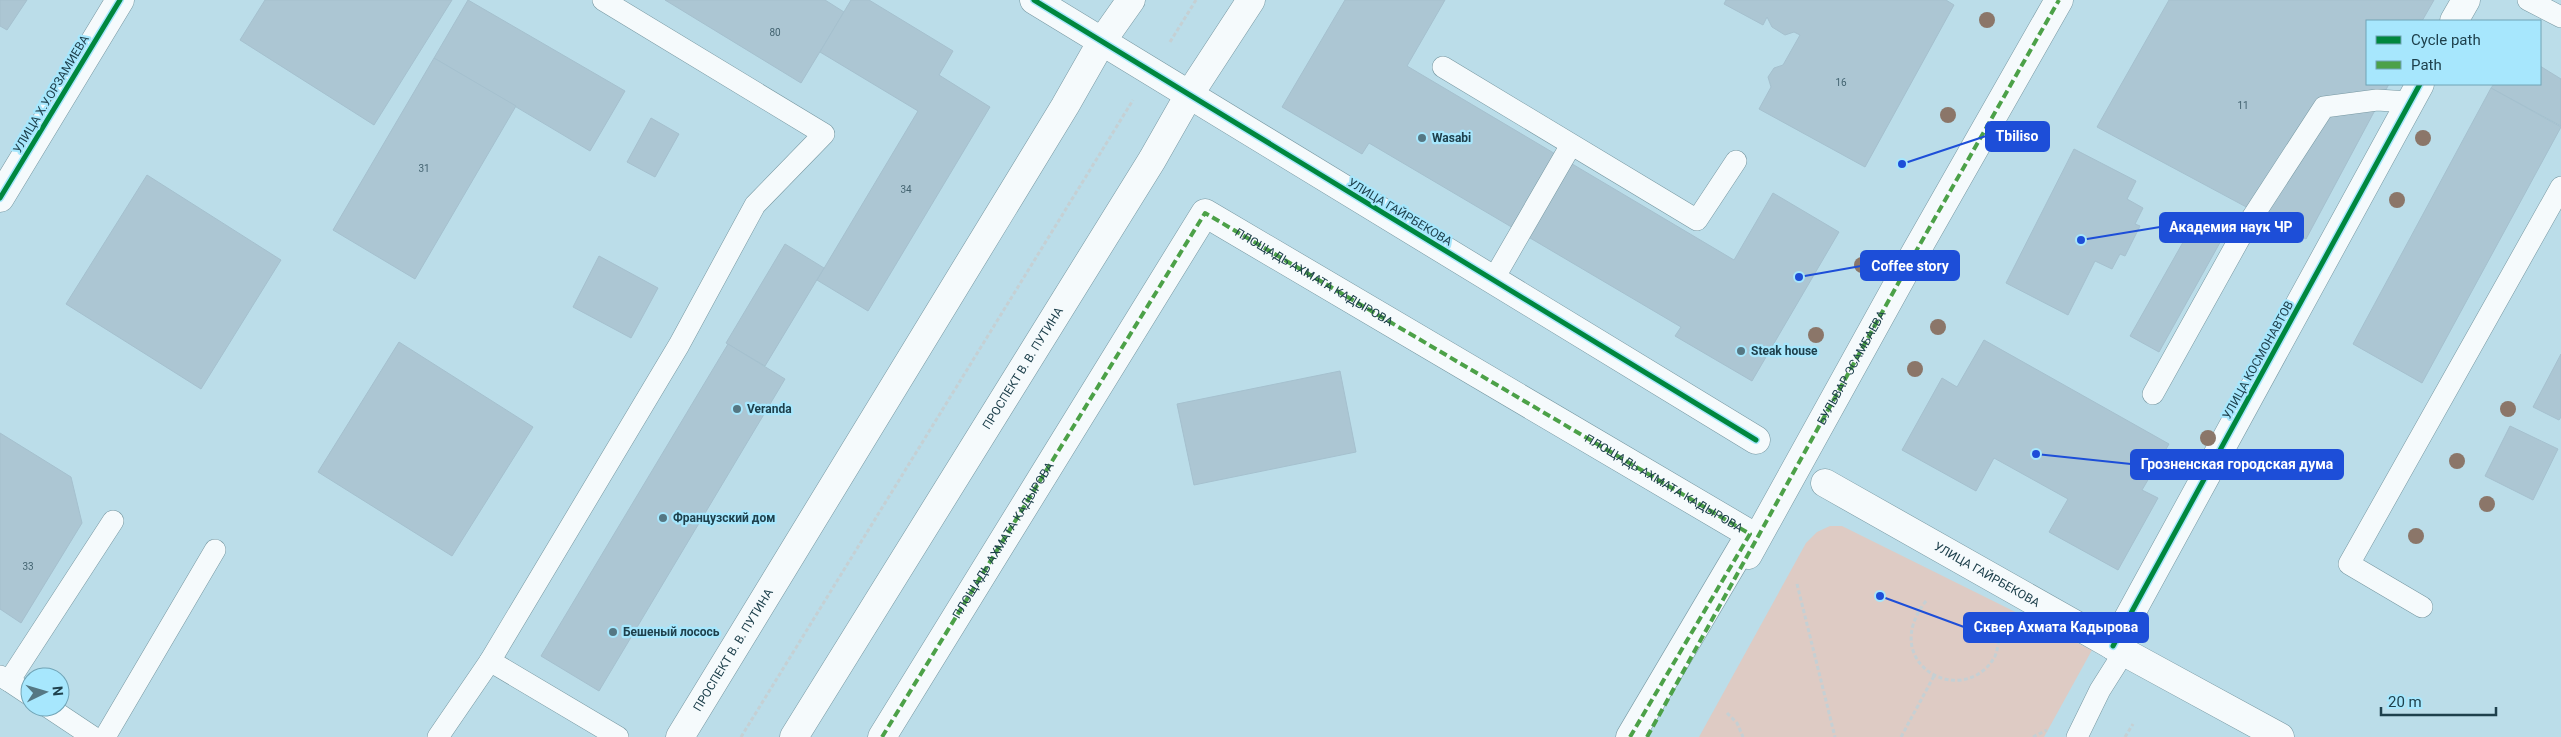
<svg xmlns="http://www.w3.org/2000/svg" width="2561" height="737" font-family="Roboto,sans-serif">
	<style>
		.green { fill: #decbc4 }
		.building { fill: #acc6d3; stroke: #a5c0ce }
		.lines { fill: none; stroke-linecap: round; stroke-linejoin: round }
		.lane-casing { stroke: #7697a1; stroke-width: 22 }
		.street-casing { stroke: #7697a1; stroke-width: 29 }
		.secondary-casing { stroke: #7697a1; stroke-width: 29 }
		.primary-casing { stroke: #7697a1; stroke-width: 29 }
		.path { stroke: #c5d0d4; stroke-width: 3; stroke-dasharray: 4 2.5; stroke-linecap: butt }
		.lane { stroke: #f5fafc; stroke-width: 21 }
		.street { stroke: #f5fafc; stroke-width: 28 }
		.secondary { stroke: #f5fafc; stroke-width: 28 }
		.primary { stroke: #f5fafc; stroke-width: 28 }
		.quiet { stroke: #4ca148; stroke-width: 4; stroke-dasharray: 8 4; stroke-linecap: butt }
		.cycleway-casing { stroke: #a7e7fd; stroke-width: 8 }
		.cycleway { stroke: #00873e; stroke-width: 5 }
		.tree { fill: #8b7669 }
		.poi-dot { fill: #557783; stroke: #a7e7fd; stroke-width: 2 }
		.labels { text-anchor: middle; stroke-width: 4.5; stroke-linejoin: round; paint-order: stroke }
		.number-label { font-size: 10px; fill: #446471 }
		.street-label { font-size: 12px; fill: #1e404c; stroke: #a7e7fd }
		.poi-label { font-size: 12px; font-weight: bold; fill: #1e404c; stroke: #a7e7fd; text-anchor: start }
		.leader { fill: none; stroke: #1d4ed8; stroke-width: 2 }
		.callout-dot { fill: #1d4ed8; stroke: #a7e7fd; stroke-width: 2 }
		.callout { fill: #1d4ed8; stroke: #1d4ed8; stroke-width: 2 }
		.callout-label { font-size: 14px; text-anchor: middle; font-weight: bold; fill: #fff }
	</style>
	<rect width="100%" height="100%" fill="#bbdde9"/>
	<polygon class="green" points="1830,526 1842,526 2092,650 2044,737 1699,737 1806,543 1817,532"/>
	<g class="building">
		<polygon points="0,0 27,0 7,30 0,26"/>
		<polygon points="265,0 452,0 374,125 240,40"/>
		<polygon points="468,0 625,91 590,151 434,58"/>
		<polygon points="665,0 825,0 844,12 801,83"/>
		<polygon points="851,0 869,0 953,51 939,75 990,107 868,311 817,280 918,111 820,52"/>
		<polygon points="1345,0 1445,0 1407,66 1734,260 1773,193 1839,232 1752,381 1675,336 1681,327 1369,143 1362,154 1282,107"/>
		<polygon points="1726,0 1946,0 1954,5 1865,167 1759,109 1771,87 1768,77 1774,68 1783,65 1800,35 1794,32 1785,35 1772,27 1767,17 1763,25 1724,4"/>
		<polygon points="2169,0 2434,0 2422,21 2367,21 2367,84 2389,84 2306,239 2097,127"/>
		<polygon points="434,58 516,106 415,279 333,230"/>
		<polygon points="2540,66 2561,79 2561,126 2491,88 2494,84 2540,84"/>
		<polygon points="2491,88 2561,127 2422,383 2353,344"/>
		<polygon points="651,118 679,134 655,177 627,162"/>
		<polygon points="2074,149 2136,181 2127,199 2143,208 2135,224 2140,226 2125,256 2120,254 2112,269 2095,261 2068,315 2006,283"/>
		<polygon points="147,175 281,260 201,389 66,304"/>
		<polygon points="2199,214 2227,230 2159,352 2130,336"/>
		<polygon points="785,244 824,268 765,366 726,343"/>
		<polygon points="599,256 658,288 631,338 573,307"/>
		<polygon points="1984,340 2169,444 2142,490 2158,498 2118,570 2049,532 2068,499 1994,458 1976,491 1902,450 1942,378 1957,387"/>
		<polygon points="399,342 533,427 452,556 318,472"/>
		<polygon points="728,344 785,379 599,691 541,656"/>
		<polygon points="2561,354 2561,417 2559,420 2533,407"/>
		<polygon points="1340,371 1356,452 1194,485 1177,404"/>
		<polygon points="2510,426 2558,449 2533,500 2485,476"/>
		<polygon points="0,433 71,477 82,523 21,623 0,609"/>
	</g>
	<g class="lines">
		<defs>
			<g id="lane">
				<polyline points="2528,0 2561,17"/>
				<polyline points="1443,67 1697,220 1736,161"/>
				<polyline points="1493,280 1571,145"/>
				<polyline points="2153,394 2246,227 2324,107 2377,100 2409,102"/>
				<polyline points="2422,607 2349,564 2561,187"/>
				<polyline points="490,661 679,345 755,205 824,134 603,0"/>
				<polyline points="0,676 9,681 113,521"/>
				<polyline points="9,681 30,695"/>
				<polyline points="48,707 93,737"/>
				<polyline points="105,737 215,550"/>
				<polyline points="438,737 490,661 618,737"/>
				<polyline points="2077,737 2100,690 2124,652"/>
			</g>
			<g id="street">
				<polyline points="2454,21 2466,0"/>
				<polyline points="0,198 120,0"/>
				<path id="s1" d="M1748,555L1915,253L2059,0"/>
				<polyline points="2113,646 2420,84"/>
				<path id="s2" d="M882,737L1205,213L1750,534L1630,737"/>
			</g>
			<g id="secondary">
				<polyline points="1034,0 1756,440"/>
				<path id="s3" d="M1825,483L2124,652L2280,737"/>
			</g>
			<g id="primary">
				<path id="s4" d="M680,737L1065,106L1102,41L1131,0"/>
				<path id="s5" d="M794,737L1152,160L1189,95L1251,0"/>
			</g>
		</defs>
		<use href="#lane" class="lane-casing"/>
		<use href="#street" class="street-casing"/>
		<use href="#secondary" class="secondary-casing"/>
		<use href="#primary" class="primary-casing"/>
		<g class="path">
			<polyline points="1170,42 1196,0"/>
			<polyline points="1797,584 1835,737"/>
			<path d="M1926,601C1877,663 1962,710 1994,658C1997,653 1998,645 1999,639"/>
			<polyline points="1727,713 1737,723 1743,737"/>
			<polyline points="741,737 1133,100"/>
			<polyline points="1901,737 1934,676"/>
			<polyline points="2033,737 2047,730"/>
			<polyline points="2125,737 2133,724"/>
		</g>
		<use href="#lane" class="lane"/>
		<use href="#street" class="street"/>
		<use href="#secondary" class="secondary"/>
		<use href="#primary" class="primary"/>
		<g class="quiet">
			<polyline points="882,737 1205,213 1750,534 1630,737"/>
			<polyline points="1647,737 1915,253 2059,0"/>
		</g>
		<defs>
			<g id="cycleway">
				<polyline points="1034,0 1756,440"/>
				<polyline points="0,198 120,0"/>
				<polyline points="2113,646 2420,84"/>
			</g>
		</defs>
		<use href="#cycleway" class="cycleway-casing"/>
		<use href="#cycleway" class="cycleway"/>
	</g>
	<g class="tree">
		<circle cx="1987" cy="20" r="8"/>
		<circle cx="1948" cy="115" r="8"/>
		<circle cx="2423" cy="138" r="8"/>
		<circle cx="2397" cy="200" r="8"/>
		<circle cx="1862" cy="265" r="8"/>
		<circle cx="1938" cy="327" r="8"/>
		<circle cx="1816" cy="335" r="8"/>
		<circle cx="1915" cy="369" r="8"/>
		<circle cx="2508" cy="409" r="8"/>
		<circle cx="2208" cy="438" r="8"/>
		<circle cx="2457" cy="461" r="8"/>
		<circle cx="2487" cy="504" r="8"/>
		<circle cx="2416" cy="536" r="8"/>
	</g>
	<g class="poi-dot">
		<circle cx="1422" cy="138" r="5"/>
		<circle cx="1741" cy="351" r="5"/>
		<circle cx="737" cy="409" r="5"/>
		<circle cx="663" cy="518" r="5"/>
		<circle cx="613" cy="632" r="5"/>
	</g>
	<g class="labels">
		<g class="number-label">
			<text x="775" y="36">80</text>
			<text x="1841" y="86">16</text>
			<text x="2243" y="109">11</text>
			<text x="424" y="172">31</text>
			<text x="906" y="193">34</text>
			<text x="28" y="570">33</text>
		</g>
		<g class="street-label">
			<text transform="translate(51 94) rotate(-59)" y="4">УЛИЦА Х.У.ОРЗАМИЕВА</text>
			<text transform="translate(1400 212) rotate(31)" y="4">УЛИЦА ГАЙРБЕКОВА</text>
			<text dy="4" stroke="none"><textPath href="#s2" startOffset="742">ПЛОЩАДЬ АХМАТА КАДЫРОВА</textPath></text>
			<text transform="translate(2258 360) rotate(-61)" y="4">УЛИЦА КОСМОНАВТОВ</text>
			<text dy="4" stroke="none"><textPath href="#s1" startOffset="214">БУЛЬВАР ЭСАМБАЕВА</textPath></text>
			<text dy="4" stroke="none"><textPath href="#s5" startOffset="434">ПРОСПЕКТ В. В. ПУТИНА</textPath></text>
			<text dy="4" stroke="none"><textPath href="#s2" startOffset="1148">ПЛОЩАДЬ АХМАТА КАДЫРОВА</textPath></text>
			<text dy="4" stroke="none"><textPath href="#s2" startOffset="231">ПЛОЩАДЬ АХМАТА КАДЫРОВА</textPath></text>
			<text dy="4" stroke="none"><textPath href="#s3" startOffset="186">УЛИЦА ГАЙРБЕКОВА</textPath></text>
			<text dy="4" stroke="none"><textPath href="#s4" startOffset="102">ПРОСПЕКТ В. В. ПУТИНА</textPath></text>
		</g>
		<g class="poi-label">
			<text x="1432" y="142">Wasabi</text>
			<text x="1751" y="355">Steak house</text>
			<text x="747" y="413">Veranda</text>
			<text x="673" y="522">Французский дом</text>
			<text x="623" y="636">Бешеный лосось</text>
		</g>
	</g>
	<path class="leader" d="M1902 164L1986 136M2081 240L2160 227M1799 277L1861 266M2036 454L2131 464M1880 596L1964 627"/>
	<g class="callout-dot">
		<circle cx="1902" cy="164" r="5"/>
		<circle cx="2081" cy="240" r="5"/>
		<circle cx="1799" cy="277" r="5"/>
		<circle cx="2036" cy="454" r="5"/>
		<circle cx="1880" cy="596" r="5"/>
	</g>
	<g class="callout">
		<rect x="1986" y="122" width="63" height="29" rx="5"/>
		<rect x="2160" y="213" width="143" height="29" rx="5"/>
		<rect x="1861" y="251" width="98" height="29" rx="5"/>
		<rect x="2131" y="450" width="212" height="29" rx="5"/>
		<rect x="1964" y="613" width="184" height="29" rx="5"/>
	</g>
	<g class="callout-label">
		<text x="2017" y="141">Tbiliso</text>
		<text x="2231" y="232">Академия наук ЧР</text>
		<text x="1910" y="271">Coffee story</text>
		<text x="2237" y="469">Грозненская городская дума</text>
		<text x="2056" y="632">Сквер Ахмата Кадырова</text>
	</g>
	<rect x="2366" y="20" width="175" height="65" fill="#a7e7fd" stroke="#70a4b6"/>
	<rect x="2376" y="36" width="25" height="8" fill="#00873e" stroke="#70a4b6"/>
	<text x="2411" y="45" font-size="15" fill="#1e404c">Cycle path</text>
	<rect x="2376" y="61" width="25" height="8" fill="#4ca148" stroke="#70a4b6"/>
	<text x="2411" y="70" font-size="15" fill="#1e404c">Path</text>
	<g transform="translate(45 692) rotate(85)"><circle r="24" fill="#a7e7fd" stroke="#70a4b6"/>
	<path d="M0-4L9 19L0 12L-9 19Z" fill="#557783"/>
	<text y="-8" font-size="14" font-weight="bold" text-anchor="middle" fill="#1e404c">N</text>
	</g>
	<path d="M2381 707v8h115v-8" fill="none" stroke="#1e404c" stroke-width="2.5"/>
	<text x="2388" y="707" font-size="15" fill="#1e404c" stroke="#a7e7fd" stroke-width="4" paint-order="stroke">20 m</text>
</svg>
